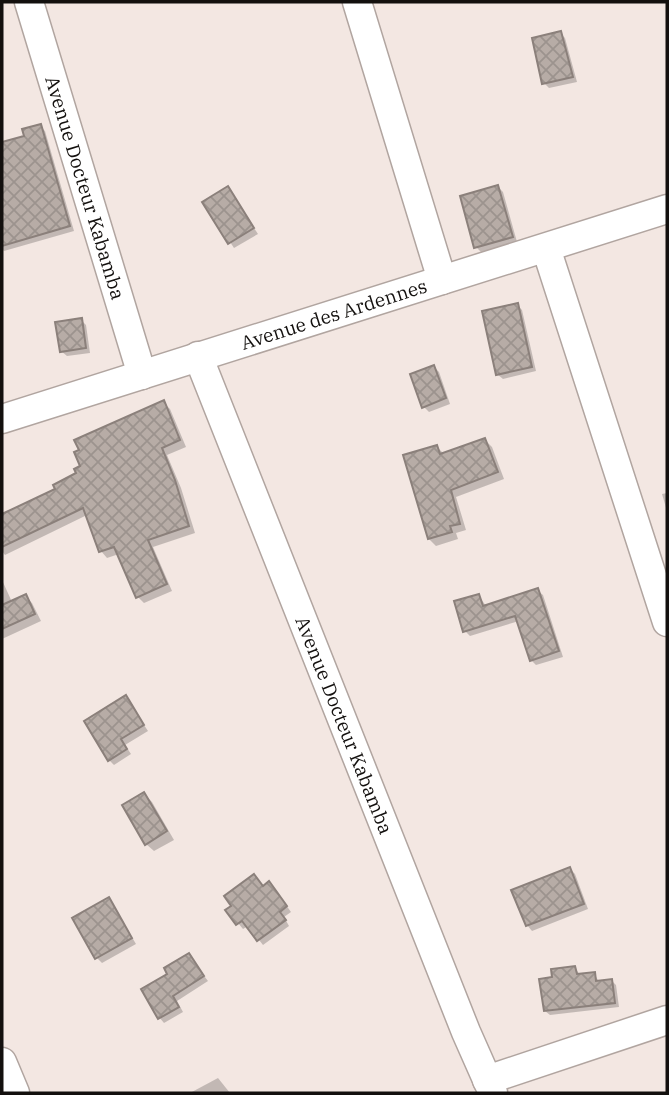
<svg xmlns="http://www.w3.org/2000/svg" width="669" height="1095" font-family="'IBM Plex Serif',serif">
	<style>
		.shadow { fill: #0003 }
		.building { fill: url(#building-cross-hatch); stroke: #8b807b; stroke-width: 2 }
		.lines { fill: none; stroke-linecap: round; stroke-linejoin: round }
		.minor-casing { stroke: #b1a5a0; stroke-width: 31 }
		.minor { stroke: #fff; stroke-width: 28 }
		.labels { text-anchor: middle; stroke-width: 5; stroke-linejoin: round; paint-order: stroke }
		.street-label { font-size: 19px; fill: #13100e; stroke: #fff5f0 }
	</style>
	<defs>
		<pattern id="building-cross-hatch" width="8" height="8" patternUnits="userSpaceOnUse" patternTransform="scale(1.75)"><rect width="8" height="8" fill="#b7aca6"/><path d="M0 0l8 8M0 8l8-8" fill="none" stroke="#9c938e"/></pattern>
	</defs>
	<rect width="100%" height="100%" fill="#f3e7e2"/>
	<g class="shadow">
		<polygon points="560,33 565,38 577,82 549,88 544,83"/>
		<polygon points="40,126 45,131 74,231 4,251 2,249 4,222 2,144 26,137"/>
		<polygon points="498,187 503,192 517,242 481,252 476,247"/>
		<polygon points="228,189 258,234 234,248 204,203"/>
		<polygon points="517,305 522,310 536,371 503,379 497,374"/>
		<polygon points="81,320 86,325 90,353 67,356 61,351"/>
		<polygon points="434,367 439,372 450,404 429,412 424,407"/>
		<polygon points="163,402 170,409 186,447 167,455 181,488 195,533 153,547 172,591 144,603 138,597 119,554 107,558 101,551 87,515 5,555 2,551 2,516 57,490"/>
		<polygon points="485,440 492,447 504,479 456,497 466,530 456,533 458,539 436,546 429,539 437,447 445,455"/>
		<polygon points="667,493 667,511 662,494"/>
		<polygon points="2,580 12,602 25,596 32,603 41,621 2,639"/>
		<polygon points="537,590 543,595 563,657 536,665 531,660 519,621 470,636 465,631 479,596 486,606"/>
		<polygon points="126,698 148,731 125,745 131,754 114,765 109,760"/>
		<polygon points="144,794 152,802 174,840 154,851 146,844"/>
		<polygon points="570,869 575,874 588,909 532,931 527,925"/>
		<polygon points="263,887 274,888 291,912 284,917 289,926 263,945 248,926 243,929 228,911"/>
		<polygon points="109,899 136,944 102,963 97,958"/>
		<polygon points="188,955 208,981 177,1001 183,1012 164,1023 159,1017 170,974"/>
		<polygon points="575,968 580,975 594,973 599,982 611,980 616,985 619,1007 550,1015 545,1011 554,979"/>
		<polygon points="218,1078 230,1093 190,1093"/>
	</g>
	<g class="building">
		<polygon points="561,31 573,77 542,84 532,38"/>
		<polygon points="41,124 70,226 2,246 2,142 24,136 22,129"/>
		<polygon points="498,185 513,237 474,248 460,196"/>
		<polygon points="228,186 254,228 228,244 202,202"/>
		<polygon points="518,303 532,367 496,375 482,311"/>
		<polygon points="82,318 86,348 60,352 55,322"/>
		<polygon points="434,365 446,398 422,408 410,374"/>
		<polygon points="164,400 180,440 162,448 175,480 189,526 148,540 167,584 136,598 114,547 99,552 83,508 2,547 2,514 55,489 53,485 76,473 74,469 80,466 74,452 79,450 74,440"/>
		<polygon points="485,438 498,472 451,490 460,524 450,526 452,532 428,539 403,455 437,445 440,454"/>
		<polygon points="538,588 559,651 530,661 515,616 463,632 454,601 479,594 483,606"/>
		<polygon points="26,594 35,614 2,629 2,605"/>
		<polygon points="126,695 144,725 121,739 127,749 108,761 84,721"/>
		<polygon points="144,792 167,831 145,845 122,805"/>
		<polygon points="570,867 584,904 526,926 511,890"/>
		<polygon points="254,874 263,886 269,881 287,906 280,912 286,920 257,941 242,921 236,925 225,910 231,906 224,896"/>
		<polygon points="109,897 132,938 95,959 72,918"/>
		<polygon points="189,953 204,976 173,996 179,1007 158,1019 141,989 167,974 164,968"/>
		<polygon points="575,966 577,974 595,972 596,981 612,979 615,1003 544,1011 539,979 552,977 551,969"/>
	</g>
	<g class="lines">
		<defs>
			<g id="minor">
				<path id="s1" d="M29,2L142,375"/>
				<polyline points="357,2 442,280"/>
				<polyline points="546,248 667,622"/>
				<path id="s2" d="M198,356L466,1032L493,1093"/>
				<path id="s3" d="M2,419L667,209"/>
				<polyline points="2,1062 15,1093"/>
				<polyline points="487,1080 667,1020"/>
			</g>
		</defs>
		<use href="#minor" class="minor-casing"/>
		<use href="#minor" class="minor"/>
	</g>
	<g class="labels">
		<g class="street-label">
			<text dy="7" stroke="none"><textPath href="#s1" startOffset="194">Avenue Docteur Kabamba</textPath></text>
			<text dy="7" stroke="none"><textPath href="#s3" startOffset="348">Avenue des Ardennes</textPath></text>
			<text dy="7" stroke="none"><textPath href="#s2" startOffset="397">Avenue Docteur Kabamba</textPath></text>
		</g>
	</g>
	<rect width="669" height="1095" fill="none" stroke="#13100e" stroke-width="7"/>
</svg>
